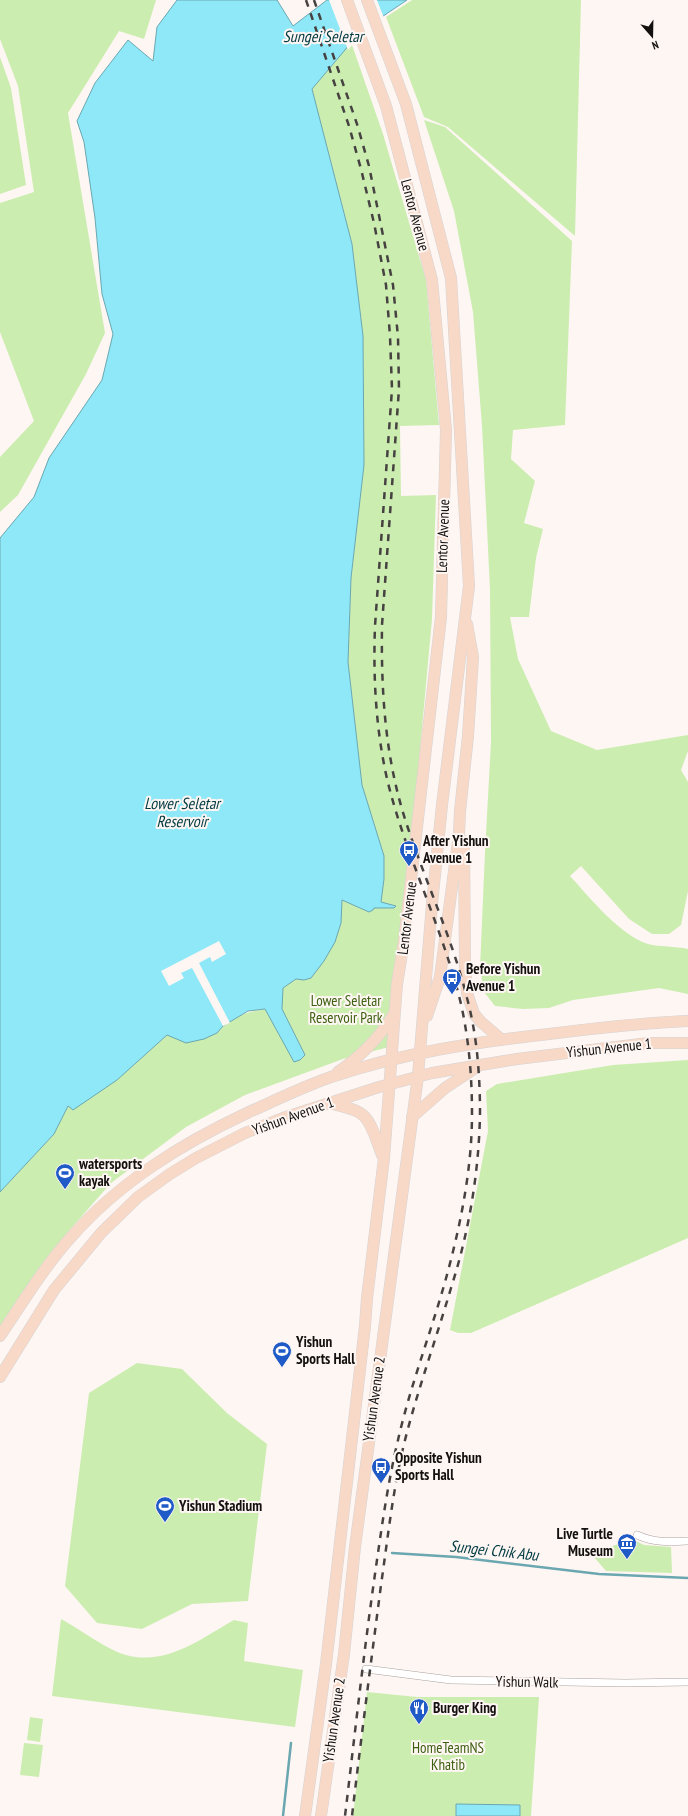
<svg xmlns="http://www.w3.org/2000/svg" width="688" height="1816" font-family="'PT Sans Narrow',sans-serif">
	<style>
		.green { fill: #ccedb0 }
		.water { fill: #8fe8f7; stroke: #6aa7b1 }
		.pier { fill: #fef6f3 }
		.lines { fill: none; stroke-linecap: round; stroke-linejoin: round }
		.stream { stroke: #6aa7b1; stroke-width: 2.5 }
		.street-casing { stroke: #a9a29f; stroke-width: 8 }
		.primary-casing { stroke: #d5d4d4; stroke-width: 12 }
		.street { stroke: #fff; stroke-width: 7 }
		.primary { stroke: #f8d9c8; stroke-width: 11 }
		.rail { stroke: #464241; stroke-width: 2.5; stroke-dasharray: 7 7; stroke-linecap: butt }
		.labels { text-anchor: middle; stroke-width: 4; stroke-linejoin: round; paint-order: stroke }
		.street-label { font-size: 15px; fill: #13100f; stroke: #fef6f3 }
		.poi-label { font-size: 15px; font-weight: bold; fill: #13100f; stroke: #fef6f3; text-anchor: start }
		.park-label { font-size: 15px; fill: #3d6010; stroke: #fef6f3 }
		.water-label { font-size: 16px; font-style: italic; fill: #003a42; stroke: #fef6f3 }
	</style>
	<rect width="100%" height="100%" fill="#fef6f3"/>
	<g class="green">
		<polygon points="0,0 156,0 144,39 119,31 68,113 105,333 86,374 18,495 0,512 0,457 34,421 0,332 0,203 34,192 18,86 0,39"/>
		<polygon points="412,0 581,0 575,236 448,127 424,117 386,17"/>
		<path d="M351,42L383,134L426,280L439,425L400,426L401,496L436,495L432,619L406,903L389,1047L343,1059L245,1095L186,1127L111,1183L67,1233L0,1327V1192L54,1134L68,1106L117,1080L167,1035L217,1033C234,1013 257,1008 282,1009L283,988L296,979L304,980L311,978C333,949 340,936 342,900L369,912L374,908L396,906L381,902L384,879V856L362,785L348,662L351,578L364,465L363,336L352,244L312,89Z"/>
		<polygon points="0,57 11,88 26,185 0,194"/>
		<path d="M424,120L445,127L572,241L565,425L513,430L511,459L535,481L524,523L543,529L536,558L529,617H510L518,659L551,731L597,750L688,735V751L681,770L688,782V891L681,925L669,934H652L629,919L581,866L570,876C590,898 620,935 648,944C659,947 676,946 688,949V994L659,988L573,1000L549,1008L523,1009L495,1006L484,992L480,968L485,852L491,742L490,589L482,426L473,312L454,211Z"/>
		<polygon points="688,1060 688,1238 471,1333 458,1333 450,1330 488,1131 486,1091 497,1084 613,1065"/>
		<polygon points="137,1363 182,1369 227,1413 267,1444 248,1601 192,1604 142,1629 97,1623 65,1586 89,1393"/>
		<polygon points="632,1539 644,1545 671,1547 672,1573 606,1571 594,1557 607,1548"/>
		<path d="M61,1619C80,1629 105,1649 126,1655C167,1666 200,1639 234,1620L248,1623L244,1661L303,1670L295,1727L52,1696Z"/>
		<polygon points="367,1692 417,1697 539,1697 531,1816 353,1816"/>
		<polygon points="30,1717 43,1719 40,1742 27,1740"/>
		<polygon points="24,1743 43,1745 39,1777 20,1775"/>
	</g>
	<g class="water">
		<polygon points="177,0 277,0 293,26 327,0 407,0 361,31 312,89 352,244 363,336 364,465 351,578 348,662 362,785 384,856 384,879 381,902 396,906 394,908 374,908 373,910 369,912 342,900 341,923 335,942 324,961 311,978 304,980 296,979 283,988 282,1009 305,1055 300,1060 294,1062 265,1009 248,1011 223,1026 217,1033 204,1039 186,1043 167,1035 117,1080 73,1110 68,1106 54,1134 0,1192 0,538 34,497 49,458 102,380 113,334 102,294 95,218 84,142 77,121 95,83 128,40 153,61 157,27"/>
		<polygon points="456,1804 520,1805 520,1816 456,1816"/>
	</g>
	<g class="pier">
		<polygon points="329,0 377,0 384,18 363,32 348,50"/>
		<polygon points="219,941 226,954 212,962 210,957 199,963 230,1023 223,1026 192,968 181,973 184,978 169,986 161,971"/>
	</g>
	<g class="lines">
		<g class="stream">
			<polyline points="392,1553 456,1557 599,1574 688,1578"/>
			<polyline points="283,1816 291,1743"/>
		</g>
		<defs>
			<g id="street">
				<path d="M637,1535C655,1543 669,1542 688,1541"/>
				<polyline points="366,1669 451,1680 625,1683 688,1682"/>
			</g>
			<g id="primary">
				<polyline points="464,841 465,968 467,993 474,1014 481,1022 501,1039"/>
				<polyline points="427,1016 440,977 459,834 460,811 468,736 473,657 467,624"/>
				<path d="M338,1072C361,1056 379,1039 393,1015"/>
				<path d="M329,1103C339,1106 356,1108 364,1116C373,1125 377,1143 382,1155"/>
				<polyline points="412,1117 445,1088 477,1067"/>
				<path d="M0,1336C23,1302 44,1267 72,1236C120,1182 181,1144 247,1113C274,1101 302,1087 331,1077C402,1053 475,1042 549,1034C596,1028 641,1023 688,1021"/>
				<polyline points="0,1377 54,1290 101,1233 138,1197 170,1174 196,1158 245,1133 283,1118 379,1087 432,1073 517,1059 649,1043 688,1043"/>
				<polyline points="305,1816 326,1664 365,1326 367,1298 384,1158 397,984 404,941 441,617 446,430 432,280 386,106 347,0"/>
				<polyline points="321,1816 344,1654 355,1547 418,1076 432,904 442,805 469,586 451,278 406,104 367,0"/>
			</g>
		</defs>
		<use href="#street" class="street-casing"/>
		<use href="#primary" class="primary-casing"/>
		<use href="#street" class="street"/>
		<use href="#primary" class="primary"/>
		<g class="rail">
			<path d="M306,0L349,126L361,169L374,223L386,285L390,336L392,389L375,626C373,679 376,732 388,783C407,859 443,929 461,1004C469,1040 472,1077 472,1114C472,1170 460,1228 445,1282C430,1335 410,1387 398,1440C388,1482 382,1525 376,1567C364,1650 355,1733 345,1816"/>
			<path d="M314,0L357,124L369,166L393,285L398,337L399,389L382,625C381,691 385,756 405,819C424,879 452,937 467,998C477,1035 480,1075 480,1113C479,1172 469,1232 451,1288C436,1339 418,1389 405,1440C393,1488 388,1537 381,1585C371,1662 361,1739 352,1816"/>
		</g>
	</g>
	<defs>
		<symbol id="bus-pin" viewBox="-11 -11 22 30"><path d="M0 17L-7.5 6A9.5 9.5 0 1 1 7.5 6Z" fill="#1f5ac7" stroke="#fef6f3"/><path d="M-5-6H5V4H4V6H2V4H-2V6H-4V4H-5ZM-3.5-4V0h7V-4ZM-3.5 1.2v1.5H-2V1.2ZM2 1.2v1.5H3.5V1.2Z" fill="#fff"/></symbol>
		<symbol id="stadium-pin" viewBox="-11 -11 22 30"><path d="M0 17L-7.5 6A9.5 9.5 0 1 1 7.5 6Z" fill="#1f5ac7" stroke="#fef6f3"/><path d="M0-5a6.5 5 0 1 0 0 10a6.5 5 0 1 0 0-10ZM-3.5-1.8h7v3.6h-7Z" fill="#fff"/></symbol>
		<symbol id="museum-pin" viewBox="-11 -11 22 30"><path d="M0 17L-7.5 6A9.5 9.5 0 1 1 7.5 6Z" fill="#1f5ac7" stroke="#fef6f3"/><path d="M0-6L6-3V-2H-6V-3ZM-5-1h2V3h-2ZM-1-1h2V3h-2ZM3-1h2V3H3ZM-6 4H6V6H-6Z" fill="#fff"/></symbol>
		<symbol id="restaurant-pin" viewBox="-11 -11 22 30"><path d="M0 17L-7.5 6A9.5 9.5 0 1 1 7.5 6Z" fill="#1f5ac7" stroke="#fef6f3"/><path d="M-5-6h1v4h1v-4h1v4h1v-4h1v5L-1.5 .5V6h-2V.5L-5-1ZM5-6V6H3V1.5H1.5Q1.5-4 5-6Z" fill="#fff"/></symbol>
	</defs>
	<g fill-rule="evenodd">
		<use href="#bus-pin" x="398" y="839" width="22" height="30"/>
		<use href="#bus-pin" x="441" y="967" width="22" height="30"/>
		<use href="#stadium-pin" x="54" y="1162" width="22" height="30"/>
		<use href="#stadium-pin" x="271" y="1340" width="22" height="30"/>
		<use href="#bus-pin" x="370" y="1456" width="22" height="30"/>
		<use href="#stadium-pin" x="154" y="1495" width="22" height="30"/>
		<use href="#museum-pin" x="616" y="1532" width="22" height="30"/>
		<use href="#restaurant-pin" x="408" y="1697" width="22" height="30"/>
	</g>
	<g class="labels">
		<g class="street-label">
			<text transform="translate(415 215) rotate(75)" y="5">Lentor Avenue</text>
			<text transform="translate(443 536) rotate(-88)" y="5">Lentor Avenue</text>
			<text transform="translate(407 918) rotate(-83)" y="5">Lentor Avenue</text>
			<text transform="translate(609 1048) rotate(-6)" y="5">Yishun Avenue 1</text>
			<text transform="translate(293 1116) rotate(-20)" y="5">Yishun Avenue 1</text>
			<text transform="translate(374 1399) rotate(-82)" y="5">Yishun Avenue 2</text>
			<text transform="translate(527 1682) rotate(1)" y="5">Yishun Walk</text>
			<text transform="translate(334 1720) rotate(-82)" y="5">Yishun Avenue 2</text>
		</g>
		<g class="poi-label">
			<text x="423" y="846">After Yishun<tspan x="423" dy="17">Avenue 1</tspan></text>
			<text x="466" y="974">Before Yishun<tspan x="466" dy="17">Avenue 1</tspan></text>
			<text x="79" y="1169">watersports<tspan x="79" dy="17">kayak</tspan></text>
			<text x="296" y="1347">Yishun<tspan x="296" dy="17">Sports Hall</tspan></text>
			<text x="395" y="1463">Opposite Yishun<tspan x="395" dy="17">Sports Hall</tspan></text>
			<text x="179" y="1511">Yishun Stadium</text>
			<text x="613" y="1539" text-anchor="end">Live Turtle<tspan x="613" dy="17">Museum</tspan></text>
			<text x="433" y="1713">Burger King</text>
		</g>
		<g class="park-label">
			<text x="346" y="1006">Lower Seletar<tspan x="346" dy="17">Reservoir Park</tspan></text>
			<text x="448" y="1753">HomeTeamNS<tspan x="448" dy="17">Khatib</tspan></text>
		</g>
		<g class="water-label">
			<text x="323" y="42">Sungei Seletar</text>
			<text x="182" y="809">Lower Seletar<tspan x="182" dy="18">Reservoir</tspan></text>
			<text transform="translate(494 1550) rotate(6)" y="6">Sungei Chik Abu</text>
		</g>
	</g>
	<g transform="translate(652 36) rotate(160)" stroke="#fef6f3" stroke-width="3" paint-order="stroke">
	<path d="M0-3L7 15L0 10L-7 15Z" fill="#13100f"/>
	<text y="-6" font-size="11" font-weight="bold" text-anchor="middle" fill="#13100f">N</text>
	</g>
</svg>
